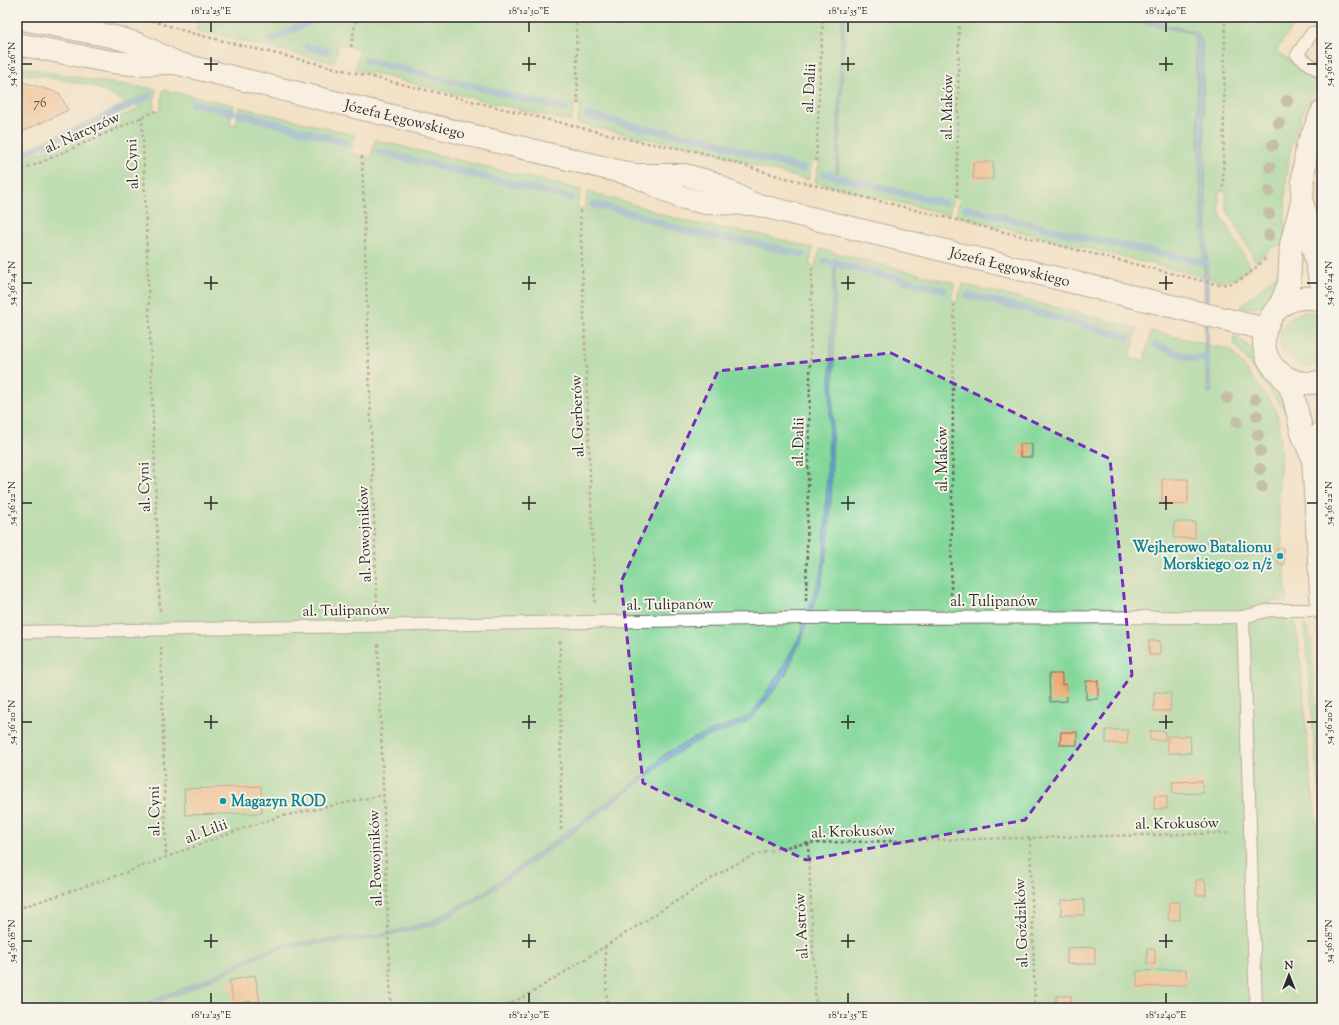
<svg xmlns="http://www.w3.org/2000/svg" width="1339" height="1025" font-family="'Sorts Mill Goudy',serif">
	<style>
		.green { fill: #82d79a; stroke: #568162 }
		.water { fill: #67a4d8; stroke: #496882 }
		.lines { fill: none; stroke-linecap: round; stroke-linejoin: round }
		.stream { stroke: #67a4d8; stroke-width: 7 }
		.building { fill: #eea972 }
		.lane-casing { stroke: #716b61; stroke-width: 14 }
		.street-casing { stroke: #716b61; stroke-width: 24 }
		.secondary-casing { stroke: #716b61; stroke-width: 24 }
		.path { stroke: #716b61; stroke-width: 2.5; stroke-dasharray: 3 3; stroke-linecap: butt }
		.lane { stroke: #fff; stroke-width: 12 }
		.street { stroke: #fff; stroke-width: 22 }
		.secondary { stroke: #fff; stroke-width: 22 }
		.tree { fill: #919580 }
		.marked { fill: none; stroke: #7b2cbf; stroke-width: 3; stroke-dasharray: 8 5; stroke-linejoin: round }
		.ticks { fill: none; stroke: #2b2b2b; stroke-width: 1.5 }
		.culture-dot { fill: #0f9aa8; stroke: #f7f3e8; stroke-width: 1.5 }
		.labels { text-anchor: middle; stroke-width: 4; stroke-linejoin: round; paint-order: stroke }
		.number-label { font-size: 13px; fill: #5c4a3d }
		.street-label { font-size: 15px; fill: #2b2b2b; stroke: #f7f3e8 }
		.culture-label { font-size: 15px; font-weight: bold; fill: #0d838f; stroke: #f7f3e8; text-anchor: end }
		.neatline { fill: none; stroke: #2b2b2b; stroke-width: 1.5 }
		.ticks-label { font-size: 10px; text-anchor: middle; fill: #2b2b2b }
	</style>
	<rect width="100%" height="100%" fill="#f7f3e8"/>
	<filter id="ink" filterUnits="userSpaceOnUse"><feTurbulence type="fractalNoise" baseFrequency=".025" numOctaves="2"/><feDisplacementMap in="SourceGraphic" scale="8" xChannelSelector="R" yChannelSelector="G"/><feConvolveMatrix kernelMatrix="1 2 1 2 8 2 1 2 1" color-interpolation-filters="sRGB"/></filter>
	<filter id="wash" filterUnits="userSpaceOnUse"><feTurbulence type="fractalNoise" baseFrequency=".012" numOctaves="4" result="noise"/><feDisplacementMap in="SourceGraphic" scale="16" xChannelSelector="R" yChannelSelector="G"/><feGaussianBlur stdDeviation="0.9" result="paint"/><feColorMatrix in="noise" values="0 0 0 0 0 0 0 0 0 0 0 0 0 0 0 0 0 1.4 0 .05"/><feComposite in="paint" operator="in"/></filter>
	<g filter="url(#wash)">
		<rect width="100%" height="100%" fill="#f2e1c6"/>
		<g class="green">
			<path d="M199,17H1299L1276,51L1316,78L1319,84C1283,139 1285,182 1285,244L1273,247L1256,262L1228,212L1226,208V191H1219V208L1221,216L1251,267C1241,276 1234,280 1221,281L956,216L960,198L953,197L949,215L815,182L820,162L813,160L808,180L766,169L698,147L637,137L577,123L581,105L575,104L570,122L355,69L360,50L339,44L334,63L196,30Z"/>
			<path d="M17,66L102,82L156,89L153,110L160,111L163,90L174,92L234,105L229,124L236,125L240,107L355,135L350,153L371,158L375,140L581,190L577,208L583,210L588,192L632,204L674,218L691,223L762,235L813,248L809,265L815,267L820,249L955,283L951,300L957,302L962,284L1137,328L1130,359L1144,361L1151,331L1231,350L1272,403C1286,424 1278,481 1279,508C1279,521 1281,535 1283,548L1277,549L1278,564H1284L1287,599L1284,601L1269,602L1270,618H1293L1298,637L1311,781L1322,861V1008H17V163L142,107L127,103L91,85L17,72Z"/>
			<path d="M1282,270C1280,277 1278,288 1275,294C1268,305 1252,308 1240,309L1241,306Z"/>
			<path d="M1304,312H1313L1322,316V362C1285,382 1258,324 1304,312Z"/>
			<polygon points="1234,336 1249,346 1262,369 1282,392 1286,412 1235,345 1233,338"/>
			<polygon points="1303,624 1308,630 1311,638 1322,770 1322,807 1315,753 1307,648"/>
		</g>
		<g class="water">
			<polygon points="842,17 845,17 838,181 836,181"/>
			<polygon points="1111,17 1140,17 1198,33 1202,42 1208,278 1208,357 1212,392 1208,394 1205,357 1204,278 1195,43 1192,33"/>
			<polygon points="834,259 836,259 831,499 828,547 821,585 802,638 785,676 754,716 743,724 701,739 670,757 648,776 554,847 553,847 494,889 467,906 434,925 370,939 285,947 263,955 185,992 141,1008 128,1008 153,1000 202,981 258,953 286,944 333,939 371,937 429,922 484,892 646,774 665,754 695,738 750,716 780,673 799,637 822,569 824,551 830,407 831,320"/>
		</g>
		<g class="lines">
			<g class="stream">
				<polyline points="272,40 319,17"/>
				<polyline points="307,47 329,52"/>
				<polyline points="366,60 565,109"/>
				<polyline points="193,103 232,112"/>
				<polyline points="239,114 345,142"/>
				<polyline points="588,115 641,128 707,139 765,159 803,169"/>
				<polyline points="380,152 571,198"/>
				<polyline points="17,157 149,96"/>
				<polyline points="825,174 944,203"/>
				<polyline points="592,204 634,214 678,229 694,233 751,242 803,255"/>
				<polyline points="966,208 1082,237 1206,263"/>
				<polyline points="825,261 944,290"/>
				<polyline points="968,295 1011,305 1127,337"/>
				<polyline points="1156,345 1194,359 1206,357 1207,365"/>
			</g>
		</g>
		<g id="blocks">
			<g class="building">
				<polygon points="23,82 59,93 68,110 17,134 17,85"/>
				<rect x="973" y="162" width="20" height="17"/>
				<rect x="1020" y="444" width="12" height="13"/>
				<polygon points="1162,479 1188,479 1188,501 1187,503 1185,505 1165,504 1162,500"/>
				<rect x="1174" y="522" width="21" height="16"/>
				<polygon points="1209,536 1220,538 1218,547 1207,545"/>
				<polygon points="1277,548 1283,548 1284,564 1278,565"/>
				<rect x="1149" y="641" width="11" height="14"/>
				<polygon points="1049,674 1062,674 1062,685 1066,684 1067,701 1050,702"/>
				<rect x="1086" y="681" width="12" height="18"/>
				<polygon points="1154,692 1171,693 1170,711 1154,711"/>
				<polygon points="1106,730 1128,730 1127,744 1106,743"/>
				<rect x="1150" y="731" width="15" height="9"/>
				<polygon points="1061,732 1077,732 1077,745 1060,745"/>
				<polygon points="1167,736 1190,736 1191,753 1168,753"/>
				<polygon points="1202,781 1203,793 1173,794 1172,782"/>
				<polygon points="261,786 262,813 185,815 184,789"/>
				<rect x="1154" y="796" width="13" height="13"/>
				<polygon points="1196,880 1205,880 1206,895 1196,895"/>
				<polygon points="1084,899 1084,915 1061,915 1061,900"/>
				<polygon points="1169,902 1180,902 1180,920 1168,920"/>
				<polygon points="1095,947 1095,964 1067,964 1067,948"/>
				<rect x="1147" y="949" width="8" height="15"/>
				<polygon points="1186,969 1187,985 1137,987 1137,971"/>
				<polygon points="255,975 260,1003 252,1004 251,1001 234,1004 229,981"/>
				<rect x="1056" y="996" width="15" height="11"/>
			</g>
		</g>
	</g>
	<g filter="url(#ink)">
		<use href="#blocks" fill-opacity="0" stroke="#716b61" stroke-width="1"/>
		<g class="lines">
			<defs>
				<g id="lane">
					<polyline points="1312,33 1297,55 1322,73"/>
					<polyline points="1243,617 1256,1008"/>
					<polyline points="17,632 806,618 1243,617 1270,610 1322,610"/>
				</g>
				<g id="street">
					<path id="s1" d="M17,18L115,37L138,44L179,64L634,175L680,197L706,203L754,204L1265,329"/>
					<polyline points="17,44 112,62 133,64 172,63"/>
					<polyline points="639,175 685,175 711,182 749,202"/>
				</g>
				<g id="secondary">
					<polyline points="1303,205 1322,287"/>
					<path d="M1322,300C1265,284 1241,360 1292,380C1302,384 1312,384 1322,381"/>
					<polyline points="1279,308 1289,284 1291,244 1302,202 1303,177 1307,147 1322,112"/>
					<polyline points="1279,372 1290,387 1294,398 1302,433 1313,459 1322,609"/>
					<polyline points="1313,459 1322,432"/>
				</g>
			</defs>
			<use href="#lane" class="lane-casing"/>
			<use href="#street" class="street-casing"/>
			<use href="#secondary" class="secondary-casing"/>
			<g class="path">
				<path d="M140,17L195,34L636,141L700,152L778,176L1215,284C1238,287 1251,272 1266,258"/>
				<polyline points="576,17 578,104"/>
				<polyline points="1203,17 1225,21 1223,191"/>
				<polyline points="351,47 356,19 361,17"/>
				<polyline points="142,116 160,612"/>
				<polyline points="362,156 377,607"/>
				<polyline points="816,161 823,17"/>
				<polyline points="17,173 156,111"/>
				<polyline points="957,197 959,17"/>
				<polyline points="580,210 595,605"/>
				<polyline points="806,601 812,266"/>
				<polyline points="951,601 954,301"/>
				<polyline points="560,641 561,831"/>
				<polyline points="378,644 391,1008"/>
				<polyline points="161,647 166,857"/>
				<polyline points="1030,838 1035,1008"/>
				<polyline points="808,843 816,1008"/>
				<polyline points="17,909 127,872 227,834 278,817 383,795"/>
				<polyline points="605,946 607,1008"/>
				<polyline points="501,1008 533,992 730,867 755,855 780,848 808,843 1232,833"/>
			</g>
			<use href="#lane" class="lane"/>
			<use href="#street" class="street"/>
			<use href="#secondary" class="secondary"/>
		</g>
		<g class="tree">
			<circle cx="1287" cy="101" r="6"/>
			<circle cx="1279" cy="123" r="6"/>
			<circle cx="1273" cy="145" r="6"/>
			<circle cx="1270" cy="167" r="6"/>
			<circle cx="1269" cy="191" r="6"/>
			<circle cx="1269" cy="214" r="6"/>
			<circle cx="1269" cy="235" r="6"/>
			<circle cx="1227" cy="398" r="6"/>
			<circle cx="1255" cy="399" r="6"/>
			<circle cx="1257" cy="416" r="6"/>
			<circle cx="1237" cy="422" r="6"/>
			<circle cx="1258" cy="435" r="6"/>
			<circle cx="1260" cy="451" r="6"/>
			<circle cx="1260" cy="469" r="6"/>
			<circle cx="1262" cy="487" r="6"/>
		</g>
	</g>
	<path d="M0 0H1339V1025H0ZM891,353L1110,459L1132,675L1025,820L806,860L643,783L621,582L718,371Z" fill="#f2e1c6" fill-opacity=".55" fill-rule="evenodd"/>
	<path class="marked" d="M891,353L1110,459L1132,675L1025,820L806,860L643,783L621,582L718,371Z"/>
	<path class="ticks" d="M211,22V32M529,22V32M848,22V32M1166,22V32M211,57V71M529,57V71M848,57V71M1166,57V71M22,64H32M204,64H218M522,64H536M841,64H855M1159,64H1173M1307,64H1317M211,276V290M529,276V290M848,276V290M1166,276V290M22,283H32M204,283H218M522,283H536M841,283H855M1159,283H1173M1307,283H1317M211,496V510M529,496V510M848,496V510M1166,496V510M22,503H32M204,503H218M522,503H536M841,503H855M1159,503H1173M1307,503H1317M211,715V729M529,715V729M848,715V729M1166,715V729M22,722H32M204,722H218M522,722H536M841,722H855M1159,722H1173M1307,722H1317M211,934V948M529,934V948M848,934V948M1166,934V948M22,941H32M204,941H218M522,941H536M841,941H855M1159,941H1173M1307,941H1317M211,993V1003M529,993V1003M848,993V1003M1166,993V1003"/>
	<g class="culture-dot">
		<circle cx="1280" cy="556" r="4"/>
		<circle cx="223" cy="801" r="4"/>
	</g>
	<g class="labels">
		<g class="number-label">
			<text x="40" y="107">76</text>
		</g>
		<g class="street-label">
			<text transform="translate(809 88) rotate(-87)" y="5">al. Dalii</text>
			<text transform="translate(947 107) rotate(-89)" y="5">al. Maków</text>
			<text dy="5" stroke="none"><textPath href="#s1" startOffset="402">Józefa Łęgowskiego</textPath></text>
			<text transform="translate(82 132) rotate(-24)" y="5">al. Narcyzów</text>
			<text transform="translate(132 164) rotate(-92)" y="5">al. Cyni</text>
			<text dy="5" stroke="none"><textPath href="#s1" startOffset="1027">Józefa Łęgowskiego</textPath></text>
			<text transform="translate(577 416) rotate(-92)" y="5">al. Gerberów</text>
			<text transform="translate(798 442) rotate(-89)" y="5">al. Dalii</text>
			<text transform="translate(942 459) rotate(-90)" y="5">al. Maków</text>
			<text transform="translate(144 487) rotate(-92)" y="5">al. Cyni</text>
			<text transform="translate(364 534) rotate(-92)" y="5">al. Powojników</text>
			<text x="994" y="606">al. Tulipanów</text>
			<text transform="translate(670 604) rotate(-1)" y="5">al. Tulipanów</text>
			<text transform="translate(346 610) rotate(-1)" y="5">al. Tulipanów</text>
			<text transform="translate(154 811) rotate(-91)" y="5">al. Cyni</text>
			<text transform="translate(1177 823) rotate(-1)" y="5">al. Krokusów</text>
			<text transform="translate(206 831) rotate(-21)" y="5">al. Lilii</text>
			<text transform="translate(853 831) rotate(-2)" y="5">al. Krokusów</text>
			<text transform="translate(375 858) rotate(-92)" y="5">al. Powojników</text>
			<text transform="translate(1021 923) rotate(-92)" y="5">al. Goździków</text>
			<text transform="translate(801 926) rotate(-93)" y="5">al. Astrów</text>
		</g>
		<g class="culture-label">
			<text x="1272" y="552">Wejherowo Batalionu<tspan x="1272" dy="17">Morskiego 02 n/ż</tspan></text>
			<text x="231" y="806" text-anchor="start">Magazyn ROD</text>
		</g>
	</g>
	<rect width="1339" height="1025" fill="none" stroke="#f7f3e8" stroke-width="44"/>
	<g transform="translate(1289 975)" stroke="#f7f3e8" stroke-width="3" paint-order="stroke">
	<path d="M0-3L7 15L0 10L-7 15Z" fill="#2b2b2b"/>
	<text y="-6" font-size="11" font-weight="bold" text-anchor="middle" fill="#2b2b2b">N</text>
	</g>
	<rect x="22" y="22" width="1295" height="981" class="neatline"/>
	<g class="ticks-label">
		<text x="211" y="14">18°12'25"E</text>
		<text x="529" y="14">18°12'30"E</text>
		<text x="848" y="14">18°12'35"E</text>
		<text x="1166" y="14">18°12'40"E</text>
		<text transform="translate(11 64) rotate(-90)" y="4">54°36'26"N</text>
		<text transform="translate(1328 64) rotate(-90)" y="4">54°36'26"N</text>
		<text transform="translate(11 283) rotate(-90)" y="4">54°36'24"N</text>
		<text transform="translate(1328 283) rotate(-90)" y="4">54°36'24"N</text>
		<text transform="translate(11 503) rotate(-90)" y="4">54°36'22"N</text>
		<text transform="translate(1328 503) rotate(-90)" y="4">54°36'22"N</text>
		<text transform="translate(11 722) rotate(-90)" y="4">54°36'20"N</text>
		<text transform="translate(1328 722) rotate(-90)" y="4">54°36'20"N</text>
		<text transform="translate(11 941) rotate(-90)" y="4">54°36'18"N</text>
		<text transform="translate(1328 941) rotate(-90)" y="4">54°36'18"N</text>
		<text x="211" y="1018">18°12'25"E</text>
		<text x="529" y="1018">18°12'30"E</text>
		<text x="848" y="1018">18°12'35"E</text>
		<text x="1166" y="1018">18°12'40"E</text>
	</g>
</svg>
